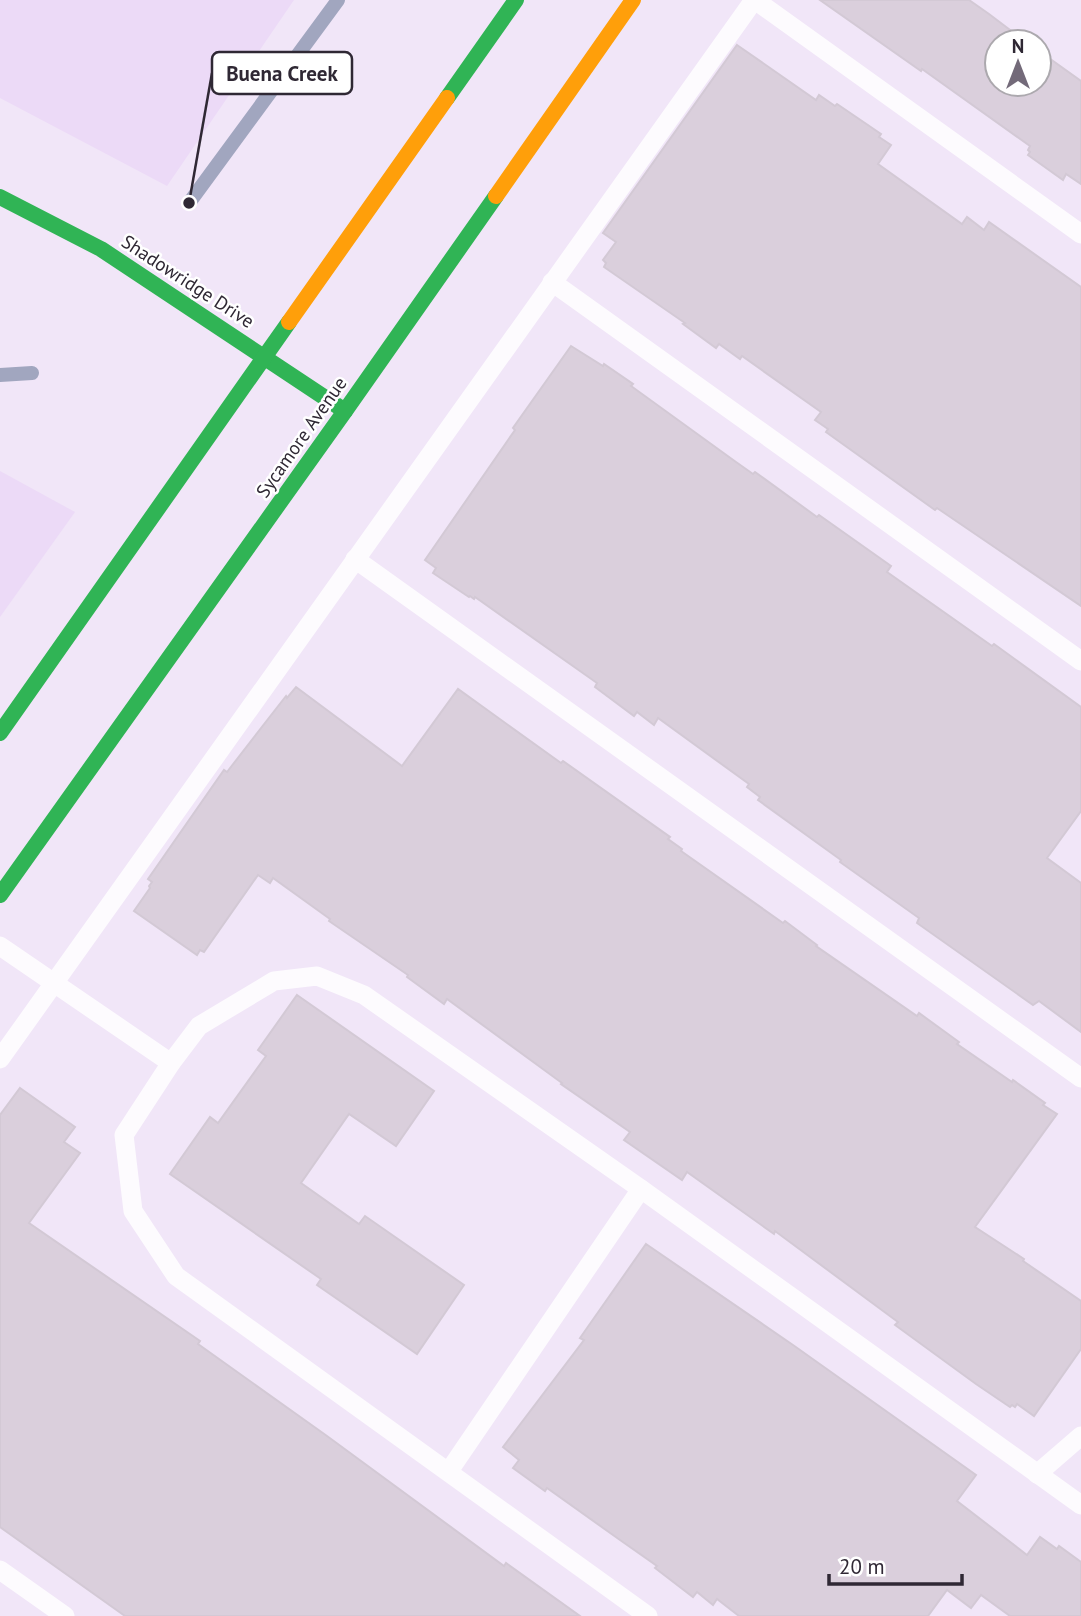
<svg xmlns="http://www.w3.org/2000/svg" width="1081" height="1616" font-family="'PT Sans',sans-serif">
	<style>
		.built { fill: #ecdaf7 }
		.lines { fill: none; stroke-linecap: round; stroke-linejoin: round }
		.stream { stroke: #a1a6bf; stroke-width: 14 }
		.building { fill: #dacfdc; stroke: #d3c9d5; stroke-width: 2 }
		.lane { stroke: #fdfbfe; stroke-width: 19 }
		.fast { stroke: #30b455; stroke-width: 16 }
		.slow { stroke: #ff9f0a; stroke-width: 16 }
		.labels { text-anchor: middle; stroke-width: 5; stroke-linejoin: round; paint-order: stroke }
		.street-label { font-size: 19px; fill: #2f2834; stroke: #fff }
		.leader { fill: none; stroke: #2f2834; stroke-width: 2.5 }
		.callout-dot { fill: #2f2834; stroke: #fff; stroke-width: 2.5 }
		.callout { fill: #fff; stroke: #2f2834; stroke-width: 2.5 }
		.callout-label { font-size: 21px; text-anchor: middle; font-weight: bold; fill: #2f2834 }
	</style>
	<rect width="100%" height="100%" fill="#f1e6f8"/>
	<g class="built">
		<polygon points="0,0 294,0 167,186 0,98"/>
		<polygon points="0,471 75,512 0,617"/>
	</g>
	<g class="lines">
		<g class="stream">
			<polyline points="189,203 338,0"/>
			<polyline points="0,375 32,373"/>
		</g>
	</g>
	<g class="building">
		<polygon points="820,0 969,0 989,14 1026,42 997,42 997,84 1039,84 1039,51 1081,81 1081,184 1066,174 1063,180 1028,155 1030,152 1028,150 1030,146 922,69 921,71"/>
		<polygon points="737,45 816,100 819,95 835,106 837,104 881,134 879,137 891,145 878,164 962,224 967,217 984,230 989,222 1081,287 1081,606 937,508 935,510 826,432 828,429 815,420 821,412 742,356 740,359 719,344 716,348 683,324 685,323 604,267 606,263 603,260 616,242 603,233"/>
		<polygon points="571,346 603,366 604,364 633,384 631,386 736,462 753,474 755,472 817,517 819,515 891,566 887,572 992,646 994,644 1081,707 1081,811 1047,858 1081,883 1081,1032 1039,1001 1033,1005 917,923 919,918 840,862 841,860 758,800 760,797 747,787 749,784 658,718 654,725 637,712 634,716 595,687 597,683 475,597 474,599 470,596 469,597 433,573 436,568 425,560 515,430 513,428"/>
		<polygon points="296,687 402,766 458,689 561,763 563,761 670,837 668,839 682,849 681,851 783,923 785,921 817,945 816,946 917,1016 919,1013 959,1042 957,1044 1012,1082 1013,1080 1045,1103 1043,1105 1057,1114 975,1227 1024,1259 1023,1261 1081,1301 1081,1349 1034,1416 1017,1404 1015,1407 1012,1405 1010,1407 976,1384 895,1325 898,1322 775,1231 774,1234 687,1172 682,1180 624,1140 630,1132 561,1084 562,1083 447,999 444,1004 407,977 408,975 329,921 330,919 273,878 270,883 258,875 204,952 200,950 197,955 134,911 150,888 149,886 152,882 148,879 224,770 227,772 286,696 287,698"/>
		<polygon points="297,995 434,1091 396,1146 349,1114 301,1183 359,1224 365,1216 464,1285 417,1354 317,1285 321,1279 170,1174 210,1117 218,1123 266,1056 258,1050"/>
		<polygon points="20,1088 75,1127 64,1142 80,1153 29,1223 200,1341 198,1344 327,1436 504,1566 506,1563 580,1616 125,1616 0,1527 0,1115"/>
		<polygon points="646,1244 793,1345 976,1475 957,1501 1027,1555 1040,1537 1057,1549 1059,1546 1081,1562 1081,1616 1010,1616 981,1595 971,1608 947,1590 928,1616 739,1616 717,1599 713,1605 697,1592 693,1597 655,1568 657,1566 620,1540 547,1488 545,1491 513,1468 519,1460 503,1447 584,1340 580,1338"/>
	</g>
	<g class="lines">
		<g class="lane">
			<polyline points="755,0 1081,234"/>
			<polyline points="552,282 1081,661"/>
			<polyline points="355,559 1081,1078"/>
			<polyline points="0,946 171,1063"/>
			<polyline points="0,1059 754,0"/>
			<polyline points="449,1471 641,1189"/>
			<polyline points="1037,1474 1081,1436"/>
			<polyline points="0,1570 65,1616"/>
			<polyline points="648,1616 176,1276 133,1211 124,1135 171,1063 199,1026 274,981 317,976 364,995 641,1189 1081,1505"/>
		</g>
		<g class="fast">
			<polyline points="447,98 516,0"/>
			<polyline points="0,197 101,249 345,411"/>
			<polyline points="0,733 289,322"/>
			<polyline points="0,895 345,411 496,196"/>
		</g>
		<g class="slow">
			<polyline points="496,196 633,0"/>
			<polyline points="289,322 447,98"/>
		</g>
	</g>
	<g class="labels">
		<g class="street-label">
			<text transform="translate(188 281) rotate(33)" y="7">Shadowridge Drive</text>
			<text transform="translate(301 437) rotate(-55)" y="7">Sycamore Avenue</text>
		</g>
	</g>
	<path class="leader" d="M189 203L212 73"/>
	<circle class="callout-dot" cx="189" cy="203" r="7"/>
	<rect class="callout" x="212" y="52" width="140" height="42" rx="7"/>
	<g class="callout-label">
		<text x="282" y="81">Buena Creek</text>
	</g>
	<g transform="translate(1018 63)"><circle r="33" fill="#ffffff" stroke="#aca9ae" stroke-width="2"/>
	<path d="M0-5L12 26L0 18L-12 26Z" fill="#736a79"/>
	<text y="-10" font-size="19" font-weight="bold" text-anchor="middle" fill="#2f2834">N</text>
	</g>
	<path d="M829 1574v10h133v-10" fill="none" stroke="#2f2834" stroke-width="3.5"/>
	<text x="839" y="1574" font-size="21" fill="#2f2834" stroke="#ffffff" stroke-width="5" paint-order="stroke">20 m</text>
</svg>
